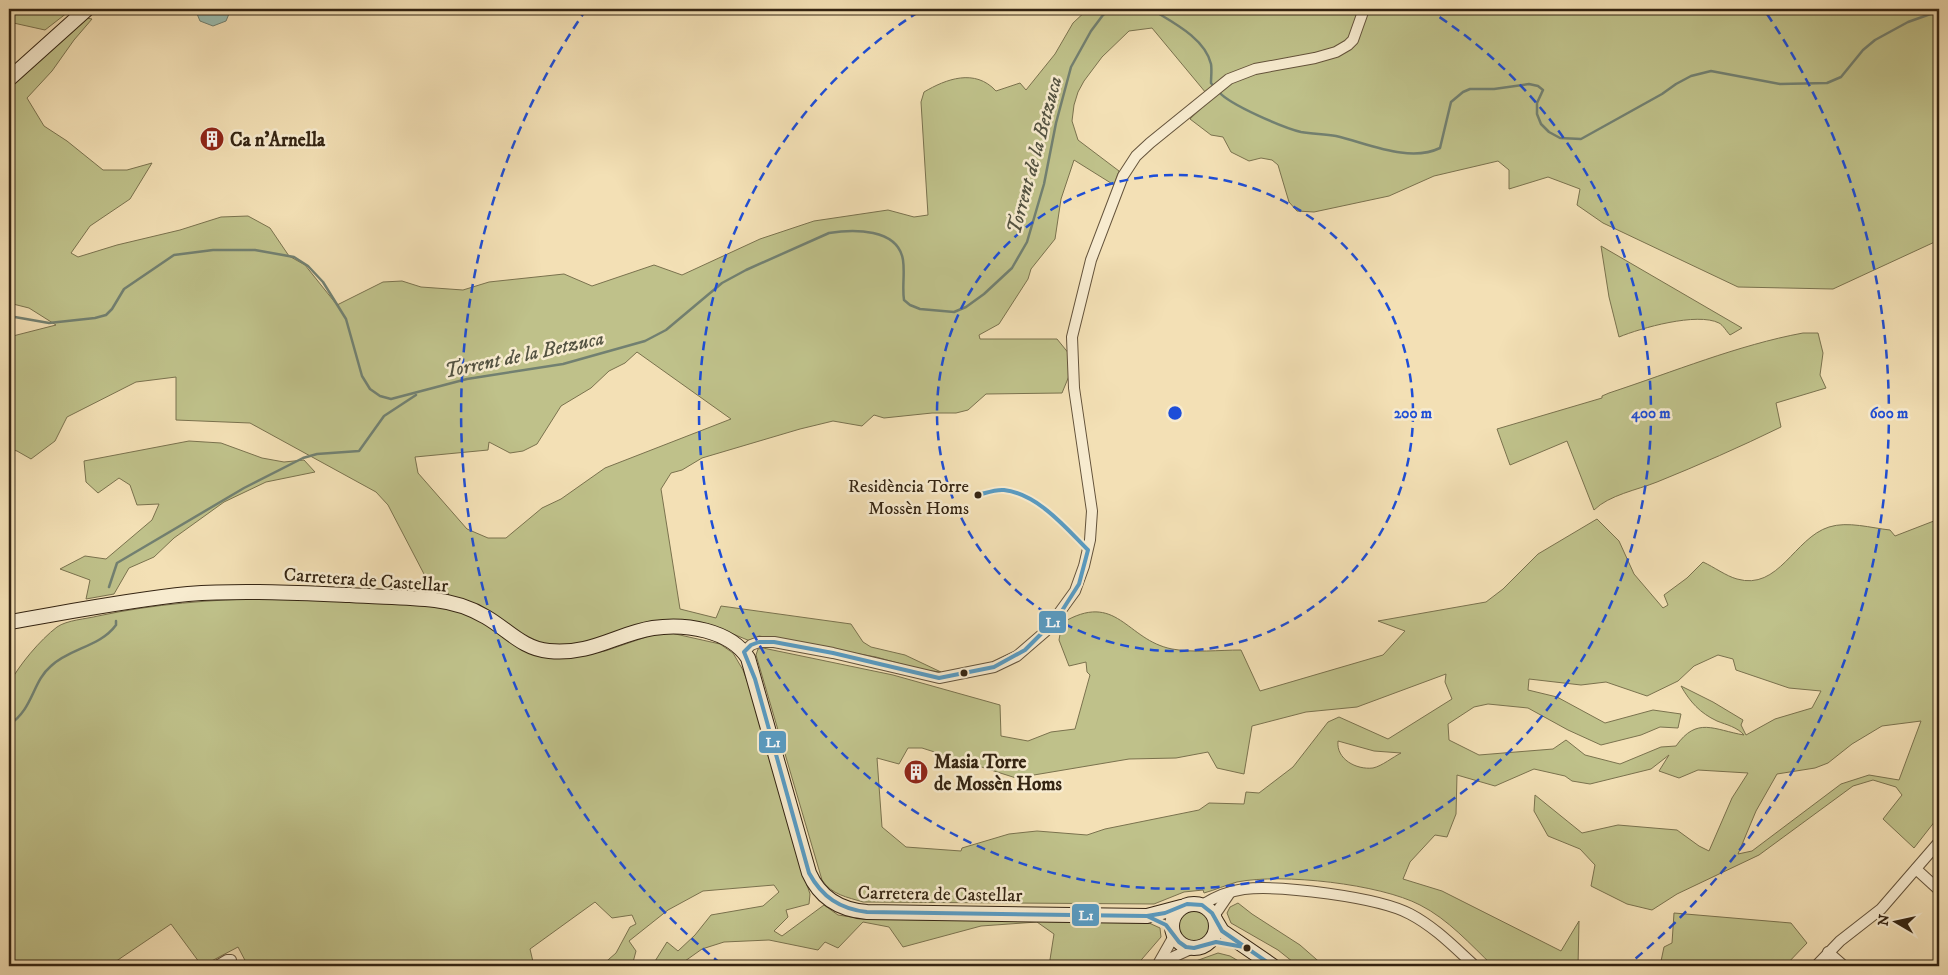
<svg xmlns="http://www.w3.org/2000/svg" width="1948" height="975" font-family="'IM FELL DW Pica',serif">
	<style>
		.green { fill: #bfc18a; stroke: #7a724e; fill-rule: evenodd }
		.water { fill: #9bbdb0; stroke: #728071 }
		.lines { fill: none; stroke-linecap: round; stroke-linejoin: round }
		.stream { stroke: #728071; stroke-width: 2.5 }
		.street-casing { stroke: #64533b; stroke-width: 12 }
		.secondary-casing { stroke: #342412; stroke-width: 16 }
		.street { stroke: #f7ebcf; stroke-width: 10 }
		.secondary { stroke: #f7ebcf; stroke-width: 14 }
		.bus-1-casing { stroke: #f7ebcf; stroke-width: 8 }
		.bus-1 { stroke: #599bc2; stroke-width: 4 }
		.ring { fill: none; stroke: #1d4ed8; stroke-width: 2.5; stroke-dasharray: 9 6 }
		.bus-dot { fill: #342412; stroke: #f7ebcf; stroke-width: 2 }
		.labels { text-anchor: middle; stroke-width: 5; stroke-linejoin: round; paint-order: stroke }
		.bus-label { font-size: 18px; fill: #342412; stroke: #f7ebcf; text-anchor: end }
		.poi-label { font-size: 19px; font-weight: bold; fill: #342412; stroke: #f7ebcf; text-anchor: start }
		.street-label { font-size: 19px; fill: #342412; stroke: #f7ebcf }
		.water-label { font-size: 20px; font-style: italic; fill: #535241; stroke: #f7ebcf }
		.centre { fill: #1d4ed8; stroke: #f7ebcf; stroke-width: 2.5 }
		.ring-label { font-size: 15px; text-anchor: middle; font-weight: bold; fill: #1d4ed8; stroke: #f7ebcf; stroke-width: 5; stroke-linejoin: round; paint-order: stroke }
		.line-badge { stroke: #f7ebcf; stroke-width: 2 }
		.badge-label { font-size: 14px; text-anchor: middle; font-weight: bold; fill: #fff }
	</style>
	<rect width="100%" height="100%" fill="#f3e0b5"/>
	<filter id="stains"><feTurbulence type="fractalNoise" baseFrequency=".004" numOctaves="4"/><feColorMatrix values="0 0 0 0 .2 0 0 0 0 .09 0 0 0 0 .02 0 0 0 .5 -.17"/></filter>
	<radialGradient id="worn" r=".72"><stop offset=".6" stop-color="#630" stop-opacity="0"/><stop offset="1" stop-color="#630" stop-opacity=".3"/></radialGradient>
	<g class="green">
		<polygon points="9,9 72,9 45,30 9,22"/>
		<path d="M1088,9H1939V240L1833,289L1738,287L1603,223L1577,205L1580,189L1548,177L1509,189V170L1498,161L1434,176L1389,196L1314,212L1297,211L1289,202L1278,165L1272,160L1261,158L1249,161L1231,152L1223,137L1211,135L1190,119L1211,99L1152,28L1129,31L1102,57L1084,81L1078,92L1074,105L1072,121L1078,140L1119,171L1114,185L1074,160L1061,199L1055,239L1031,269L1028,279L999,324L979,335L980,339H1057L1070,355L1069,376L1062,393L986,394L968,410L956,413H932L884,418L874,415L862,426L833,421L800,429L702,458L682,470L671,473L661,489L680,609L716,618L721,606L851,624L863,642L871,647L905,655L941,672L923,670L876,657L759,636L750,641L716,627L682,622L547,657H574L605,651L652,635L671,633L720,644L733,653L743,670L761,718L794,846L810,894L809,904L786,910L788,917L774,931L782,936L824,905L838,915L864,919L1149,923L1160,928L1161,937L1136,966H1049L1054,934L1037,922L981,926L903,947L889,927L863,922L838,948L825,942L818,950L769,940L724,942L702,949L678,966H652L667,942L678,951L695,935L711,915L763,906L779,892L774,885L703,891L668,910L629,941L636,951L632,966H601L616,953L630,927L636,924L632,915L612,918L595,902L530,949L534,966H248L238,947L202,966L171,924L109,966H9V684C19,665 40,640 57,627C67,620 86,619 98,616C210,592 326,598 441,602L449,594L424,574L388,505L376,492L250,423L176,420V377L136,382L67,417L55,441L31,459L17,451L9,449V337L56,325L29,308L9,303V83L82,17L92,19L74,40L52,71L27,98L44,126L67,141L103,170H127L152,163L130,199L90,226L71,253L78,257L117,245L180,230L221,217L248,216L270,228L289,256L305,265L337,305L383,282L402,281L421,287L463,290L489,282L564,274L592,286L654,265L682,275L760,239L814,221L888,210L914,217L928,215L921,102L924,92C946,79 975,68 996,91L1020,83L1026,90L1055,54L1073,23ZM637,352L731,419L605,468L561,499L542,508L506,538H488L467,529L418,473L415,457L488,450L489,442L510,453L523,451L537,444L561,406L591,388L609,371L625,363Z"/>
		<path d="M1601,246L1742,328L1730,335C1727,332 1723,325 1719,323C1697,312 1641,328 1619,337L1609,297Z"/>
		<path d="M1803,333H1818L1823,353L1820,375L1826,388L1776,403L1781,427C1740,447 1699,465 1657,482C1637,490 1609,495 1594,510L1567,441L1510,465L1497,429L1602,398V396L1609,393C1673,372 1738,345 1803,333Z"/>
		<polygon points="189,441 221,443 262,458 284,462 304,460 315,472 266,482 224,502 174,538 154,557 129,568 114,594 86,599 90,580 60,569 85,556 106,559 152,520 159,504 137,505 130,485 119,478 98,493 86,482 84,461"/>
		<path d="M1597,519L1619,541L1634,574L1663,608L1668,605L1664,595L1687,578L1703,562C1714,567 1726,576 1737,579C1779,591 1794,538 1829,527C1848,521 1871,528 1890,530L1895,536L1939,519V816L1914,848L1883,819L1902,795L1896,787L1873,780L1853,786L1759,855L1677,894L1652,910L1627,904L1591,886L1595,865L1580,849L1548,836L1534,811L1535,795L1582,833L1618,825L1677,830L1699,846L1709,851L1732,798L1748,773L1698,770L1679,778L1659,771L1669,755L1651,769L1590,784L1572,781L1565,776L1534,769L1495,786L1457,775L1456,814L1447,837L1435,835L1410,862L1403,879L1442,891L1561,951L1579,921L1578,966H1493C1471,945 1448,919 1420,905C1380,884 1282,873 1237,882C1226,885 1215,890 1204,893L1203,890L1184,892L1154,904L863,902C847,897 832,895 822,880L756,655L758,649L763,648L893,675L1000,705L1001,736L1028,741L1051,732L1075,729L1090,675L1087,672L1086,662L1069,666L1059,640L1062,623C1117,590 1126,640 1172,649C1194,653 1219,650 1241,650L1260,691L1383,655L1405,631L1378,621L1486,602L1503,589L1538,554ZM1718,655L1733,659L1736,670L1789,688L1821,691L1812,708L1775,719L1746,735L1741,725L1743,720L1713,702L1681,686C1690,702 1700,713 1717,721C1727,725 1737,727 1744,735C1714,730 1697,716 1676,746L1661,747L1620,764L1585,755L1566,740L1553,749L1479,755L1449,740L1448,724L1474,707L1488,704L1528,708L1568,730L1601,745L1641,735L1660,727L1678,728L1681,714L1653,710L1605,723L1557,697L1528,690L1529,679L1581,685L1606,682L1647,696L1678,681L1694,666ZM1446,674L1445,682L1452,699L1388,739L1339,717L1328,722L1293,767L1259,793L1246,792L1244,804L1209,803L1199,810L1105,829L1087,835L1037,831L1009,834L962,848L961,851L906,847L882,827L877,758L899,764L908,748H922L1016,778L1129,759L1176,758L1208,752L1217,768L1244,774L1252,726L1306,712L1357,707ZM1921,721L1899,780L1869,775L1841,784L1752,851L1738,854L1756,811L1777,774L1815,768L1828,763L1852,744L1882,726ZM1338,741L1374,751L1401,753C1393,757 1382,766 1373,768C1356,770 1336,759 1338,741Z"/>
		<polygon points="1238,903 1252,914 1300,945 1324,966 1298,966 1278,950 1231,923 1227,913 1230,907"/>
		<circle cx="1194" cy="926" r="17"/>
		<polygon points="1674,913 1791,923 1807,943 1785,966 1660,966 1664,947 1672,943"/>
		<polygon points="1218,953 1230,956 1247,966 1182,966"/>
	</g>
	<polygon class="water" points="195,9 231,9 226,21 213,26 200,21"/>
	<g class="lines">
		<g class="stream">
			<path d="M1151,9C1172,22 1205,38 1211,64C1212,70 1211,77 1211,83L1215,88"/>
			<path d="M1219,92C1230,105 1284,128 1301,132C1313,134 1324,134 1336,136C1367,143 1409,163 1440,148L1451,102L1463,92L1470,89H1494L1529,84L1538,86L1543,90L1537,103V114L1541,124L1549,132L1560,138L1581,139L1662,94L1676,84L1691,76L1711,71L1780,84L1827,83L1841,77L1863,50L1875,40L1908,22L1939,11"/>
			<path d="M9,316L49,323L95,318L106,315L112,309L124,289L174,255L213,250H255L294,257L308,266L323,282L346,319L362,376L370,389L380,396L391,399L467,379L563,364L645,341L666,330L722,283L746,270L829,233C853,229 898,228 903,260C905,273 902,287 904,300L910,305L920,309L954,312L966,307L984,294L1012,268L1027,242L1044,184L1056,123L1071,67L1091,31L1103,15L1113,9"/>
			<polyline points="109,587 117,563 244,488 303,458 317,454 359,451 384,416 416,395"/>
			<path d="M9,725C34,708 32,682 51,666C70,648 100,647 116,625V621"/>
		</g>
		<defs>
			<g id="street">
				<polyline points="744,652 751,645 759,642 774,642 833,653 939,678 994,667 1017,656 1046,631 1075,591 1084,566 1090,540 1092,511 1074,388 1072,337 1091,260 1123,176 1136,156 1150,143 1229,79 1255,69 1315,58 1336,52 1348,45 1353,40 1364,9"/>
				<polyline points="1916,869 1939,890"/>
				<path d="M1202,905C1215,897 1229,891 1244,889C1280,885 1378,897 1410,914C1435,927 1455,948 1475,966"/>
				<polyline points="1214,916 1229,894"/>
				<polyline points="1828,952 1844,966"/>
				<polyline points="1160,963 1193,948"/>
				<polyline points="217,966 227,960 231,960"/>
				<polyline points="1157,966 1174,936"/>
				<polyline points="1816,966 1840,941 1881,909 1939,842"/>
			</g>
			<g id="secondary">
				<polyline points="9,79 87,9"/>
				<path d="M9,622C68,612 128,600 188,594C242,590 296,593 350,595C378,597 407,597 435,600C452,602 471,608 486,617C507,629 523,649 549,651C592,655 616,634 653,628C685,623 730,630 748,658L809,873C820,898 840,910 867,912L1147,916L1181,907"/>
				<circle cx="1194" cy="926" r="22"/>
				<polyline points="1216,921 1222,931 1273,966"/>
			</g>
		</defs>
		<use href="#street" class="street-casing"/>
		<use href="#secondary" class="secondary-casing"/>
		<use href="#street" class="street"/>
		<use href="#secondary" class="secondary"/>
		<defs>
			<g id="bus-1">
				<path d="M978,495C986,493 996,489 1004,490C1038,494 1066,528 1088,550L1079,584L1058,617L1025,650L994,667L939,678L833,653L774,642H759L751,645L744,652L755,679L809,873C822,897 840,909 867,912L1147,916L1165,913L1187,904L1202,905L1212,913L1222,931L1273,966"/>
				<polyline points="1147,916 1166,925 1179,942 1186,947 1194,948 1216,942 1244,947"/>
			</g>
		</defs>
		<use href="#bus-1" class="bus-1-casing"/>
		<use href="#bus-1" class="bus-1"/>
	</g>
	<g class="ring">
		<circle cx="1175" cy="413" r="238"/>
		<path d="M1427 9A476 476 0 1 1 923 9"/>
		<path d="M721 964A714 714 0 0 1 583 14M1767 14A714 714 0 0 1 1629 964"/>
	</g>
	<defs>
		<symbol id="building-disc" viewBox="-11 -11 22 22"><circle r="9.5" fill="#8f2418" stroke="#f7ebcf"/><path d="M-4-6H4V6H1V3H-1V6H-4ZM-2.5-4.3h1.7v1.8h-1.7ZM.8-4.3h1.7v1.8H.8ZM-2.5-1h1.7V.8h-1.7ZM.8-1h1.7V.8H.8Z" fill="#fff"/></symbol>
	</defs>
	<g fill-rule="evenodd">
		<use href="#building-disc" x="198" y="125" width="28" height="28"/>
		<use href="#building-disc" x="902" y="758" width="28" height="28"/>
	</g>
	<g class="bus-dot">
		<circle cx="978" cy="495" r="4.5"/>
		<circle cx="964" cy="673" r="4.5"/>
		<circle cx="1247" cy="948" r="4.5"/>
	</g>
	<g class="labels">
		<g class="bus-label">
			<text x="969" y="492">Residència Torre<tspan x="969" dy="22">Mossèn Homs</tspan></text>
		</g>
		<g class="poi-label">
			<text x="230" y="146">Ca n'Arnella</text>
			<text x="934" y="768">Masia Torre<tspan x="934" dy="22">de Mossèn Homs</tspan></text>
		</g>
		<g class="street-label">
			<text transform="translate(366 579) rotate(4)" y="7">Carretera de Castellar</text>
			<text transform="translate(940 893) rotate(1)" y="7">Carretera de Castellar</text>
		</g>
		<g class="water-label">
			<text transform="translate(1034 155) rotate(-75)" y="7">Torrent de la Betzuca</text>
			<text transform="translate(524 354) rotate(-12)" y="7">Torrent de la Betzuca</text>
		</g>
	</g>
	<circle cx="1175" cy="413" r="8" class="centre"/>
	<g class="ring-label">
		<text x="1413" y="418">200 m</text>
		<text x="1651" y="418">400 m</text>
		<text x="1889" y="418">600 m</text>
	</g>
	<g class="line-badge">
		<rect x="1038" y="610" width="29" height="24" rx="5" fill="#599bc2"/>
		<rect x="758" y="730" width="29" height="24" rx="5" fill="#599bc2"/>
		<rect x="1071" y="903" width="29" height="24" rx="5" fill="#599bc2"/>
	</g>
	<g class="badge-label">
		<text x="1053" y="627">L1</text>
		<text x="773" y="747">L1</text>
		<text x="1086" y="920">L1</text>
	</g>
	<rect width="1948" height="975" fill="none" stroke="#f3e0b5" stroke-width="30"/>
	<rect x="10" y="10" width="1928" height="955" fill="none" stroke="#342412" stroke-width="2.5"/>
	<rect x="15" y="15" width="1918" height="945" fill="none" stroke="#342412"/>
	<g transform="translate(1896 922) rotate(279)" stroke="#f7ebcf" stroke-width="4" paint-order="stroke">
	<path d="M0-4L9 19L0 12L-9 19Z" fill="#342412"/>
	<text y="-8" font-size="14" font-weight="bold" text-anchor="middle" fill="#342412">N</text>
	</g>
	<rect width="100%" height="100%" filter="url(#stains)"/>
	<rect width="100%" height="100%" fill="url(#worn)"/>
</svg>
